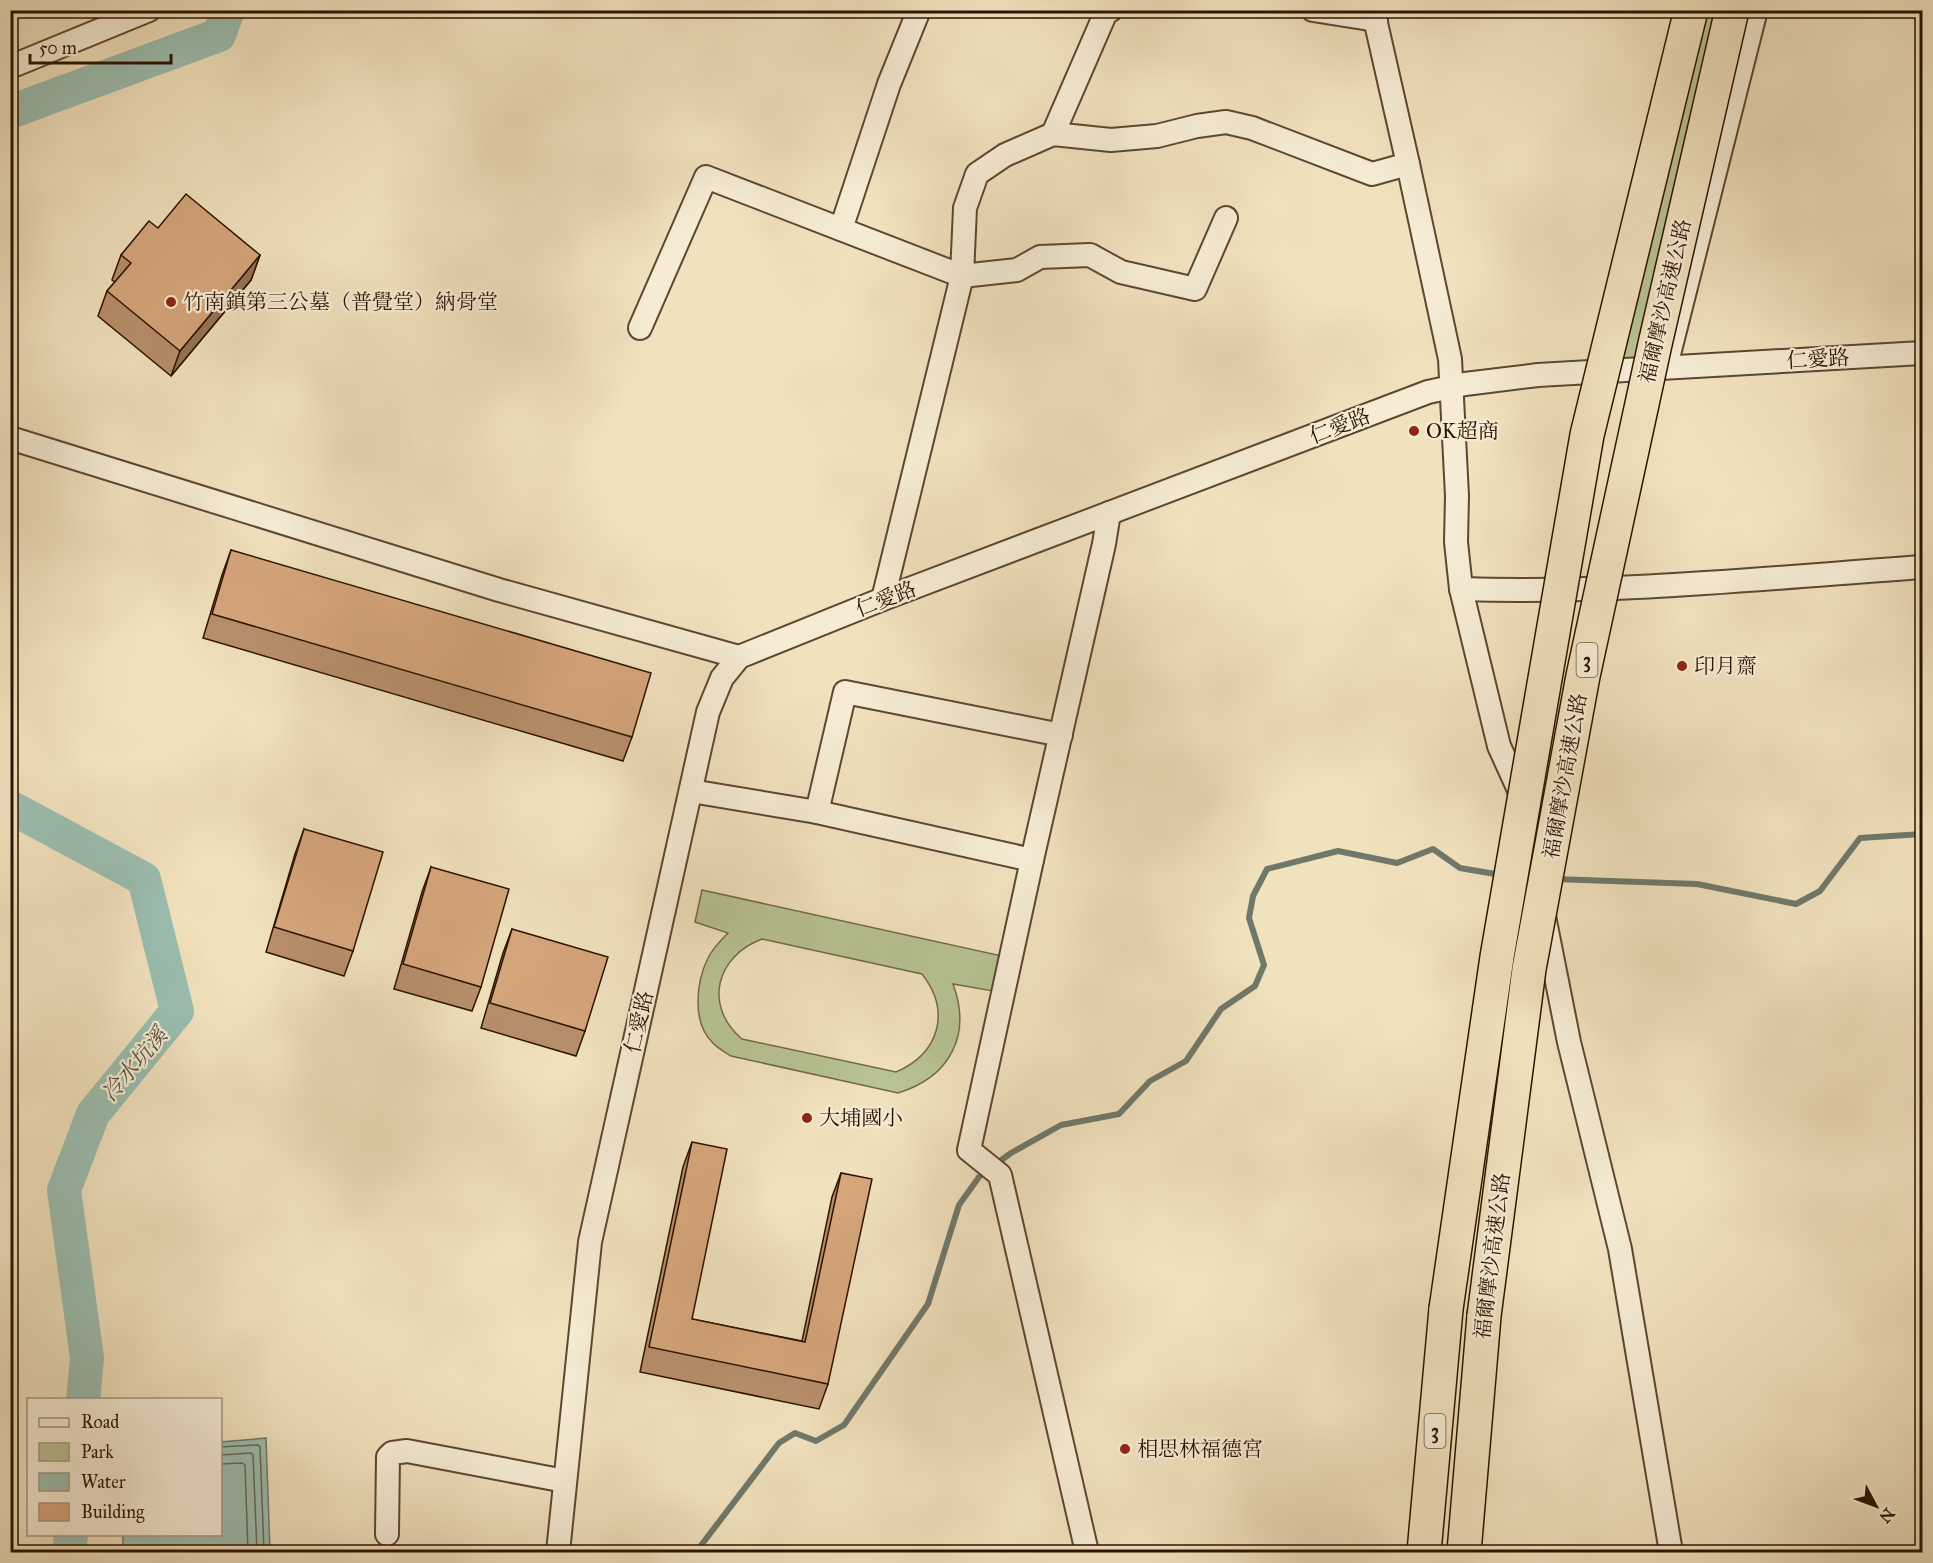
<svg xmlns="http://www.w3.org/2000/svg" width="1933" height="1563" font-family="'IM FELL Great Primer','Noto Serif TC',serif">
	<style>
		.green { fill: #b8c393; stroke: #726a4a; stroke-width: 1.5; fill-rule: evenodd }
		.water { fill: #9bbeb0; stroke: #6f796a; stroke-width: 1.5 }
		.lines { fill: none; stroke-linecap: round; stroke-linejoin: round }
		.shore { stroke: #646858; stroke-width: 1.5 }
		.stream { stroke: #6f796a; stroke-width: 6 }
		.river { stroke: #9bbeb0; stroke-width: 34 }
		.minor-casing { stroke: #5e4630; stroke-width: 26 }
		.highway-casing { stroke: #2d1200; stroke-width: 36 }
		.minor { stroke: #f6ecd5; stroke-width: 22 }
		.highway { stroke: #f1e2be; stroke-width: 33 }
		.highway-bridge-casing { stroke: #2d1200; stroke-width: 36; stroke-linecap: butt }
		.highway-bridge { stroke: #f1e2be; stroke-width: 33 }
		.wall { fill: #b88f6b; stroke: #2d1200; stroke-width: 1.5 }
		.shaded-wall { fill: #967457; stroke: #2d1200; stroke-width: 1.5 }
		.building { fill: #d6a67c; stroke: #2d1200; stroke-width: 1.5 }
		.poi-dot { fill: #8f2418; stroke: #f6ecd5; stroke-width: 2 }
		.labels { text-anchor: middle; stroke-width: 4.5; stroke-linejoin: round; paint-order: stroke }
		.shield { fill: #f6ecd5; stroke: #695340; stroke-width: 1.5 }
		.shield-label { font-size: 20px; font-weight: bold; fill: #2d1200 }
		.street-label { font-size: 21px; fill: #2d1200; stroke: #f6ecd5 }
		.poi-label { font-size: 21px; fill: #2d1200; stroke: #f6ecd5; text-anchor: start }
		.water-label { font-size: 22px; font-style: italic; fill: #544e3e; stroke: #f6ecd5 }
	</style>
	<rect width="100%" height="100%" fill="#f1e2be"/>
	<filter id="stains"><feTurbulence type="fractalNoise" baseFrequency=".00333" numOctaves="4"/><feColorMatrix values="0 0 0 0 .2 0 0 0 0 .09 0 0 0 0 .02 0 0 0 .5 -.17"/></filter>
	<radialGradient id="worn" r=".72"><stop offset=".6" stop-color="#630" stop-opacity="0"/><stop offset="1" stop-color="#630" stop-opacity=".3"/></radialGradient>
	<g class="green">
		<polygon points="1684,11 1744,11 1661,357 1599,359"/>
		<path d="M702,890L1002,956L993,991L953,984C972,1035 950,1077 898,1093L731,1056C725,1052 717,1048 712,1042C692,1022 696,982 708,958C713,948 720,941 728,933L695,922ZM762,939L922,974C951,1011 940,1053 896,1072L742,1039C703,1006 716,956 762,939Z"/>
	</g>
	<polygon class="water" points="266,1438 270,1552 123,1552 123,1535 220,1534 221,1442"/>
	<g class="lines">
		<g class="shore">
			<polyline points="220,1447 258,1445 260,1447 264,1552"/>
			<polyline points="220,1455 251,1453 253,1455 257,1552"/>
			<polyline points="220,1464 242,1463 245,1465 248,1552"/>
		</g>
		<g class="stream">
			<polyline points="1554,879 1697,884 1796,904 1820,891 1860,838 1922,834"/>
			<polyline points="996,1164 1011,1153 1061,1125 1119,1114 1150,1081 1186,1061 1221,1009 1255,986 1264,965 1249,918 1253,896 1267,869 1338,851 1397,863 1433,849 1460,868 1501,875"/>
			<polyline points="696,1552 779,1443 795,1433 816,1441 844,1425 928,1304 959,1205 979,1177 987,1170"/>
		</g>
		<g class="river">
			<polyline points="10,112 219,35 228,10"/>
			<polyline points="10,807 144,879 177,1011 93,1114 64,1190 87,1358 83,1400"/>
			<polyline points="69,1552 71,1534"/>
		</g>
		<defs>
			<g id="minor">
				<polyline points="1313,10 1376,20"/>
				<polyline points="1373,10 1408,164 1450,359 1457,496 1456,542 1461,589 1499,746 1519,790 1569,1042 1620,1249 1671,1552"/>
				<polyline points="10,67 149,10"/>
				<polyline points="1053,134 1106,12 1111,10"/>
				<polyline points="841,229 889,84 919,10"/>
				<polyline points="640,328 706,177 962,276 1017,270 1040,257 1090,255 1121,272 1195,289 1226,218"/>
				<polyline points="1668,358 1756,10"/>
				<polyline points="10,438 499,590 739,657"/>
				<path d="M1461,589C1615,594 1769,578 1922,567"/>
				<polyline points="883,599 962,276 965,208 977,174 1005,155 1053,134 1111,140 1157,136 1197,126 1226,122 1252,128 1372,174 1408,164"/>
				<polyline points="691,791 817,812 1032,860"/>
				<polyline points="817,812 845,692 1061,735"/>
				<polyline points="387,1534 388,1457 392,1453 407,1451 565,1481"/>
				<polyline points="558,1552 590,1242 708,712 722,678 739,657 883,599 1428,392 1465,384 1538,375 1922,353"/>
				<polyline points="1087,1552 1000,1175 969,1150 1032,860 1104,544 1109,513"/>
			</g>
			<g id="highway">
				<polyline points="1424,1552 1446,1309"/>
				<polyline points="1464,1552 1484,1316"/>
			</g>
		</defs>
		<use href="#minor" class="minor-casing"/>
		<use href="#highway" class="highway-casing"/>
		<use href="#minor" class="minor"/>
		<use href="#highway" class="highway"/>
		<defs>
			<g id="highway-bridge">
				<polyline points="1446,1309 1497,957 1587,435 1691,10"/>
				<polyline points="1484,1316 1529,969 1583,676 1655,344 1732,10"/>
			</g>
		</defs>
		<use href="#highway-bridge" class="highway-bridge-casing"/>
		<use href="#highway-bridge" class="highway-bridge"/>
	</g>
	<g class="wall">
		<polygon points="158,228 260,255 251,280 171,376 98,316 107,291 115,282 112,280 121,255"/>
		<polygon points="231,550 632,737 623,761 203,638 222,575"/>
		<polygon points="304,829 353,951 344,976 266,952 295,854"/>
		<polygon points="431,867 481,987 472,1011 394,989 422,892"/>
		<polygon points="512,929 585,1031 576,1056 481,1028 503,953"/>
		<polygon points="692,1142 692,1319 802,1341 832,1197 841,1173 828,1384 819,1409 640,1372 683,1167"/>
	</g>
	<polygon class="shaded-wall" points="260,255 251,280 171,376 180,351"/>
	<g class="building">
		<polygon points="186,194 260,255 180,351 107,291 131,263 121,255 149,221 158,228"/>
		<polygon points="231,550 651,673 632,737 212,614"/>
		<polygon points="304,829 383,852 353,951 274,927"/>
		<polygon points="431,867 509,889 481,987 403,964"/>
		<polygon points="512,929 608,957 585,1031 490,1003"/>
		<polygon points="692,1142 727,1149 692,1319 805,1342 841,1173 872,1179 828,1384 649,1347"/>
	</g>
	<g class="poi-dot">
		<circle cx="171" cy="302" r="6"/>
		<circle cx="1414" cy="431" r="6"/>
		<circle cx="1682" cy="666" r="6"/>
		<circle cx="807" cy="1118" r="6"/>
		<circle cx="1125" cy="1449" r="6"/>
	</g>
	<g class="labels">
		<g class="shield">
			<rect x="1576.5" y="643" width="21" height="34" rx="4.5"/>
			<rect x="1424.5" y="1414" width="21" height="34" rx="4.5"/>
		</g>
		<g class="shield-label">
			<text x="1587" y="667">3</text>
			<text x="1435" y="1438">3</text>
		</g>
		<g class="street-label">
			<text transform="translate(1665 301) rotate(-77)" y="7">福爾摩沙高速公路</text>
			<text transform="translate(1818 359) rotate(-3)" y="7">仁愛路</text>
			<text transform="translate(1340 426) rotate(-21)" y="7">仁愛路</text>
			<text transform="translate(886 599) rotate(-21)" y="7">仁愛路</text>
			<text transform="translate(1565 776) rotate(-80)" y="7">福爾摩沙高速公路</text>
			<text transform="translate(639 1022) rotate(-77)" y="7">仁愛路</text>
			<text transform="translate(1492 1256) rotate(-83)" y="7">福爾摩沙高速公路</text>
		</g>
		<g class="poi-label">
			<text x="183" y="309">竹南鎮第三公墓（普覺堂）納骨堂</text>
			<text x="1426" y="438">OK超商</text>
			<text x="1694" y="673">印月齋</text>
			<text x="819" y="1125">大埔國小</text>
			<text x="1137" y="1456">相思林福德宮</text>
		</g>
		<g class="water-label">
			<text transform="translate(134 1064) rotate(-50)" y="8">冷水坑溪</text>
		</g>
	</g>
	<rect width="1933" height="1563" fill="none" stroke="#f1e2be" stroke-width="36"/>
	<rect x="12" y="12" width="1909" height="1539" fill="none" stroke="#2d1200" stroke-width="3"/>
	<rect x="18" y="18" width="1897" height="1527" fill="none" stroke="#2d1200" stroke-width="1.5"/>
	<rect x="27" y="1398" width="195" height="138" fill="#f6ecd5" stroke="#a69580" stroke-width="1.5"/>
	<rect x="39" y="1418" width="30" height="9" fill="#f6ecd5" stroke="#a69580" stroke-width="1.5"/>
	<text x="81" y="1428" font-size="18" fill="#2d1200">Road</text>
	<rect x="39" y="1443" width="30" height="18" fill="#b8c393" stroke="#a69580" stroke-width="1.5"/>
	<text x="81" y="1458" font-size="18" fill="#2d1200">Park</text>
	<rect x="39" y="1473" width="30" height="18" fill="#9bbeb0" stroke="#a69580" stroke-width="1.5"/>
	<text x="81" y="1488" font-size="18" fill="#2d1200">Water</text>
	<rect x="39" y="1503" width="30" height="18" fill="#d6a67c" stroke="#a69580" stroke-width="1.5"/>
	<text x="81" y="1518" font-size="18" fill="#2d1200">Building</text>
	<g transform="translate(1876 1506) rotate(131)" stroke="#f6ecd5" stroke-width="4.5" paint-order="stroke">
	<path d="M0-4.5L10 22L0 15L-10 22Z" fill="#2d1200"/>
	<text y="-9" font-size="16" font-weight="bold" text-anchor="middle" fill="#2d1200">N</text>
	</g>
	<path d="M30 54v9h141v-9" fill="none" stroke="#2d1200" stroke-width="3"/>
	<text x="39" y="54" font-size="18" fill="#2d1200" stroke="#f6ecd5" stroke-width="4.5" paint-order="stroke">50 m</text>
	<rect width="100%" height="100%" filter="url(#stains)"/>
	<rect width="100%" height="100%" fill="url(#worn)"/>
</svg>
